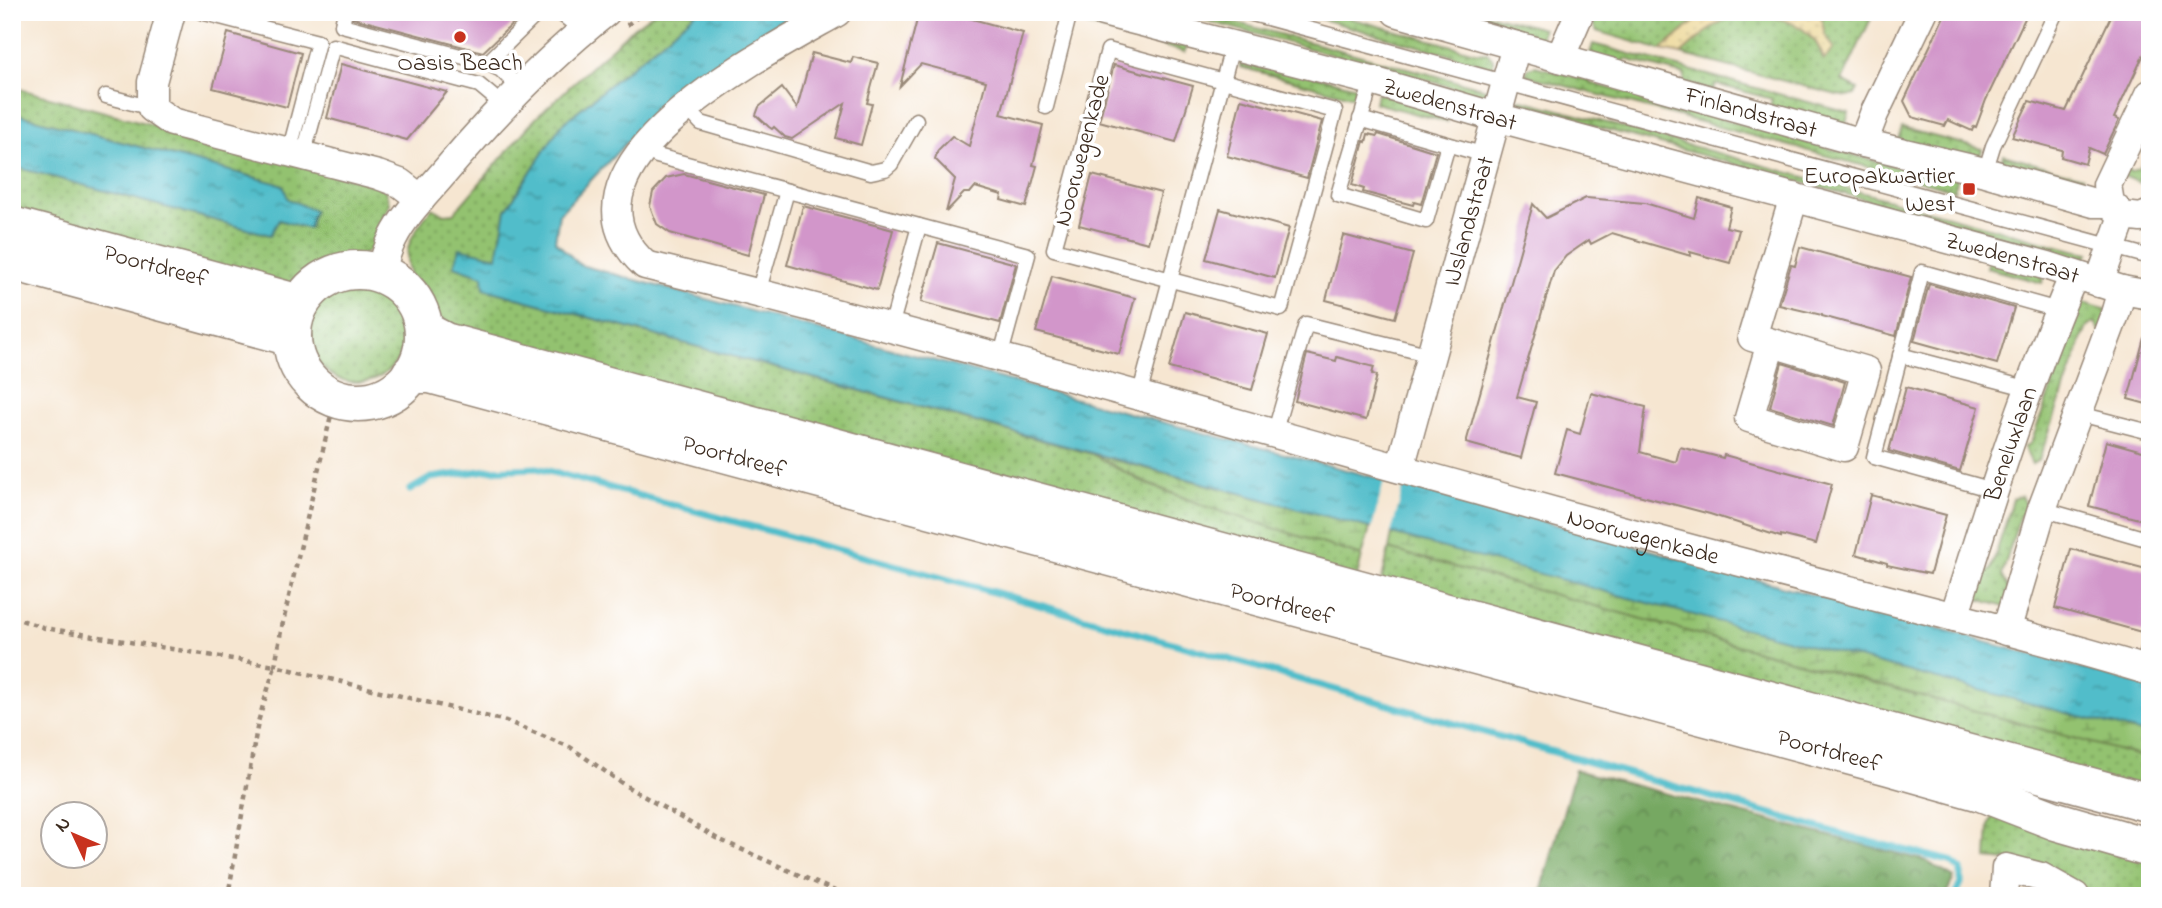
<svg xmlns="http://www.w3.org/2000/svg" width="2162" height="908" font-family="'Indie Flower',sans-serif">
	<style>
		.grass { fill: url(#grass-dots); stroke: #677647; stroke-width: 2 }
		.forest { fill: url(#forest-crowns); stroke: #586940; stroke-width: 2 }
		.wetland { fill: url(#wetland-marsh); stroke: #677647; stroke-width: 2 }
		.sand { fill: url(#sand-dots); stroke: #94825e; stroke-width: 2 }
		.water { fill: url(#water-ripples); stroke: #467474; stroke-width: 2 }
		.pier { fill: #f6e6d1 }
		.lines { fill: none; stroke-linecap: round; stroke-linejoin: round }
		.stream { stroke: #51bdca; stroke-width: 7 }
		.building { fill: #d296ca }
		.service-casing { stroke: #988878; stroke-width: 17 }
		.minor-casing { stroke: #988878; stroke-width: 31 }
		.secondary-casing { stroke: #988878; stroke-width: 41 }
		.path { stroke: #988878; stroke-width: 4.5; stroke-dasharray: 5 5; stroke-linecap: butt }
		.service { stroke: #fff; stroke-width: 14 }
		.minor { stroke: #fff; stroke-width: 28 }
		.secondary { stroke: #fff; stroke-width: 38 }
		.poi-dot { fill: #c8321e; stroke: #fff; stroke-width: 2.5 }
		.labels { text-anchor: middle; stroke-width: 7; stroke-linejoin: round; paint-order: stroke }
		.poi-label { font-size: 24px; fill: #3b2a1e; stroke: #fff }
		.street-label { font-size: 24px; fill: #3b2a1e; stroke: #fff }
	</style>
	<defs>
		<pattern id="grass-dots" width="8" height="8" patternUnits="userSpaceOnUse" patternTransform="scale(1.75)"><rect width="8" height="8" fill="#93c270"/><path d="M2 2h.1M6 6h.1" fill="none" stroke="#799e5b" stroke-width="1.8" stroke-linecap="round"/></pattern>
		<pattern id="forest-crowns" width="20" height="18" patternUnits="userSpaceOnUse" patternTransform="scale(1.75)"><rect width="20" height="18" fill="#76a862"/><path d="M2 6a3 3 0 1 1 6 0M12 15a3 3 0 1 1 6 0" fill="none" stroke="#628950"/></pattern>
		<pattern id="wetland-marsh" width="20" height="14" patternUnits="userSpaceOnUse" patternTransform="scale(1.75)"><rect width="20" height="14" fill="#93c270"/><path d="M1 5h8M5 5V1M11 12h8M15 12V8" fill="none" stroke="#799e5b"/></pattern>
		<pattern id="sand-dots" width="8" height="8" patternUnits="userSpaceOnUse" patternTransform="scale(1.75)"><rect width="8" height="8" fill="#eeda9e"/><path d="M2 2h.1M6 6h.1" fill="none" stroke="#cdbb88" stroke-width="1.8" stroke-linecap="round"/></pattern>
		<pattern id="water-ripples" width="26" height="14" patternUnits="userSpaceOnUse" patternTransform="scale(1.75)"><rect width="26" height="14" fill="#51bdca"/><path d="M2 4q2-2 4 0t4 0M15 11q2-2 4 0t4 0" fill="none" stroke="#449aa3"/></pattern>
	</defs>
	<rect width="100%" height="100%" fill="#fff"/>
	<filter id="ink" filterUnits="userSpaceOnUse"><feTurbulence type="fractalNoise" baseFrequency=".0143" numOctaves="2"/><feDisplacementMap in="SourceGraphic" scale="14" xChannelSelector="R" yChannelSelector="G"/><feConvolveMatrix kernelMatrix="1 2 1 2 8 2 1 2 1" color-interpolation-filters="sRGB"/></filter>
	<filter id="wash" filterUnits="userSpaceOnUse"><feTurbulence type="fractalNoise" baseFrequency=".00686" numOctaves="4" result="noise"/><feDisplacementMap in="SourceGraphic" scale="28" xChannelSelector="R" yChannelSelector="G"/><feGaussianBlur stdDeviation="1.57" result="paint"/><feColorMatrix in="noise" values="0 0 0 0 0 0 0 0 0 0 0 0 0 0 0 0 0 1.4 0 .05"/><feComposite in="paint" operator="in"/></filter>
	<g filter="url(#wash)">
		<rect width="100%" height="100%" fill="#f6e6d1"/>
		<g class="grass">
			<path d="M655,12H697L561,125L506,210L497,258L454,266L483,276L484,289L1092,454L1144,483L1208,507L1362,556L1356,581L458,337C450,331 439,325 431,318C425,312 423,301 418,293C397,257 408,239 432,208L444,214L454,213L535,119L633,28Z"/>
			<polygon points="1174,12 1196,12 1486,89 1485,93 1478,97 1463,94 1463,90"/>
			<polygon points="1296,12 1327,12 1475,52 1487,53 1493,59 1493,67"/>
			<polygon points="1424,12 1480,12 1543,29 1539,43"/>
			<polygon points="1597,12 1706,12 1661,50 1596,31 1592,22"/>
			<path d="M1820,12H1881L1879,16L1873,14L1842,81L1858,89L1855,95L1848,97L1837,95L1681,54C1695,42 1711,25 1729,18C1736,14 1747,14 1755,15C1785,17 1815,27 1823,59L1834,48L1825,35Z"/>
			<polygon points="1090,15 1188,42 1185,52 1087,25"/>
			<polygon points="1593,44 1849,113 1845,126 1770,106 1772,99 1715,84 1713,91 1684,83 1685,75 1625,59 1623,66 1589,57"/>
			<polygon points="1242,57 1356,87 1354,97 1240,67"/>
			<polygon points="1535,66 1590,81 1590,83 1941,179 1944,170 1957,178 1954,190 1525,75 1528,68"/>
			<path d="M12,87L384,187L389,203L383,223L386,226C364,264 362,253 326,267C314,272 304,280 291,284L12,217V166L270,235L278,220L309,228L314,211L287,199L283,185L12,113Z"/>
			<polygon points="1377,93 1449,113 1447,122 1375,103"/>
			<polygon points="1519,99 2073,250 2089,253 2085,258 2077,259 2041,250 2041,247 1538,111 1537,114 1523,111 1518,105"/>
			<polygon points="1902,128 1982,149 1979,163 1898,141"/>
			<polygon points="2150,147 2150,187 2121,175 2126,162 2130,172 2140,168"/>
			<polygon points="2003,155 2083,177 2080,190 2000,169"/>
			<polygon points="1989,259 2045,274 2042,283 1987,268"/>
			<circle cx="357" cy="334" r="48"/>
			<polygon points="2069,299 2108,310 2101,333 2095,322 2087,326 2039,460 2032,464 2024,447 2031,443 2072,332 2064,314"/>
			<polygon points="2021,496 2028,511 2020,515 2002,575 2012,595 2008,608 1968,596 1978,561 1984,573 1991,570 2013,499"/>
			<polygon points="1389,549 2150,759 2150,795 1380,587"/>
			<polygon points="1997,804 2150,861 2150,896 2090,896 2079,887 2018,862 1987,859 1989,825"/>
		</g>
		<polygon class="forest" points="1575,770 1926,861 1954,878 1945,896 1540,896"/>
		<g class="wetland">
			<polygon points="1092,454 1370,528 1362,556 1208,507 1144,482"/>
			<polygon points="1392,534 2150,735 2150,759 1389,549"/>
		</g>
		<path class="sand" d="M1706,12H1820L1825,35L1834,48L1824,60C1815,27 1786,17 1756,15C1747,14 1737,14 1729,17C1712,25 1695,42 1681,54L1661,50Z"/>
		<g class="water">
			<polygon points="697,12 796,12 757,37 641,127 559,214 555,241 580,265 1158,421 1584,532 2150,687 2150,735 1633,599 484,289 483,276 454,266 460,248 497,257 506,210 561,125"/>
			<polygon points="12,113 283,185 288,199 314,210 309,229 279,220 270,235 12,166"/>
		</g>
		<polygon class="pier" points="1385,477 1405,482 1390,537 1371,532"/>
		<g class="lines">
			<polyline class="stream" points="410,490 431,478 487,470 537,468 997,593 1862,840 1950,861 1961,870 1961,883 1955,896"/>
		</g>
		<g id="blocks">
			<g class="building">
				<polygon points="354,12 525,12 483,52 353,18"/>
				<polygon points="919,12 947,12 1023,33 1001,114 1043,125 1033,165 1037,166 1026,207 1001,200 1002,195 975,187 970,193 964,193 946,212 955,179 935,159 938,150 952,136 969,146 986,81 921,64 900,86"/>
				<polygon points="1946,12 2028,12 1986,100 1976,127 1974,126 1972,131 1948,120 1945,126 1912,117 1904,101"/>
				<polygon points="2113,12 2150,12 2150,41 2114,118 2119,120 2103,154 2089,148 2085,164 2061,157 2062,150 2012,137 2029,101 2066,111"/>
				<polygon points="228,33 301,53 287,107 213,88"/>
				<polygon points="812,53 851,63 853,57 878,63 867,103 872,104 861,145 836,138 845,103 792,139 785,137 774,127 772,129 769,127 756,115 759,107 782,88 797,108"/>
				<polygon points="341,64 447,92 407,140 327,118"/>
				<polygon points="1114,65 1193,86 1176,142 1099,121"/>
				<polygon points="1241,99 1322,121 1307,178 1227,156"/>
				<polygon points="1368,134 1377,136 1378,134 1436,152 1421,204 1414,202 1413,205 1363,192 1364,189 1352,185 1364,141 1366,142"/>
				<polygon points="684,174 764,195 748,255 670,233 657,224 650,206 653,192 666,178"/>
				<polygon points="1092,175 1161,193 1148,243 1079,225"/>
				<polygon points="1586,198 1645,203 1694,218 1699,198 1731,207 1726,227 1739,230 1730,263 1690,252 1691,256 1612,233 1591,244 1589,240 1566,256 1554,271 1517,397 1536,402 1521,458 1466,443 1533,204 1546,218"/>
				<polygon points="803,206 893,230 877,290 787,265"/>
				<polygon points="1220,209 1289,228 1275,278 1206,259"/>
				<polygon points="1343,235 1413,254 1395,318 1326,300"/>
				<polygon points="938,243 1016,264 1000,323 921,302"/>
				<polygon points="1800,247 1911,277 1896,336 1822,316 1822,315 1779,305 1791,265 1795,266"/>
				<polygon points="1052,276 1135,298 1119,354 1036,332"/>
				<polygon points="1929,284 2014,308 1997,364 1914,341"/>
				<polygon points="1185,312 1268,334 1252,390 1169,368"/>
				<polygon points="2144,338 2150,339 2150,405 2128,399"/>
				<polygon points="1307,354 1336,361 1337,357 1374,367 1372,374 1377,375 1366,420 1295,401"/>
				<polygon points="1782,363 1845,382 1833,426 1770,407"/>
				<polygon points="1906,387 1979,407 1960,471 1889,451"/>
				<polygon points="1591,393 1646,407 1640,452 1676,462 1680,447 1723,458 1724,455 1832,484 1816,544 1781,535 1781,537 1710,514 1555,473 1567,430 1580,434"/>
				<polygon points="2106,441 2150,453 2150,522 2089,506"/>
				<polygon points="1871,495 1946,515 1930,574 1887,565 1887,563 1856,554"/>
				<polygon points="2071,549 2150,570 2150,616 2145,633 2055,608"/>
			</g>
		</g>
	</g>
	<g filter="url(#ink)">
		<use href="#blocks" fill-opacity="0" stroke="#988878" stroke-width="2"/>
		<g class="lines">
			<defs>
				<g id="service">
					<polyline points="201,12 318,42 289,152"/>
					<polyline points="345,12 342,25 487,63 501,70 520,89"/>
					<polyline points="559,12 583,31"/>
					<polyline points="1245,12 2150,257"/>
					<polygon points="1108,50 1335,111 1281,309 1054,249"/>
					<polyline points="487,63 539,12"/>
					<polyline points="1372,81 1338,195 1426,221 1448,145"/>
					<polyline points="106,96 152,108"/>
					<polyline points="1046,107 1070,12"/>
					<polyline points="687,108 701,123 871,172 885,169 891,164 916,120"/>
					<polyline points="1360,119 1485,155"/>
					<polyline points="643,149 657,156 1028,255 1000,358"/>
					<polyline points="303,156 333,46 479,85 504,106"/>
					<polyline points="1985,172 1993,146 2056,12"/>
					<polyline points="758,293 787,191"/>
					<polyline points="891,327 919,226"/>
					<polyline points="1900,355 2030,389"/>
					<polyline points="1139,396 1232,47"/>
					<polyline points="2076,413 2150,432"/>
					<polyline points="1274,434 1306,324 1431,355"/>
					<polyline points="1993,490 1874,457 1922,272 2058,310"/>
					<polyline points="2042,509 2150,540"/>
					<polyline points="2143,669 2150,641"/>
				</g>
				<g id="minor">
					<polyline points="171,12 152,82 152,108 172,122 378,175 400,183 421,199"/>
					<path id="s1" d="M837,12C769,51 538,167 645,265C985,348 1320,449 1658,540C1822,585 1987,622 2150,671"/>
					<path id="s2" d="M1103,12L1372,81L1496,117L2048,266L2122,290L2150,295"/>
					<path id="s3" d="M1396,12L1863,143L1985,172L2094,203H2110"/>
					<polyline points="1560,58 1580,12"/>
					<polyline points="2150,94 2107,185 2110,203 2123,216 2141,218 2150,214"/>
					<polyline points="1863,143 1874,114 1923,12"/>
					<path d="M380,273C384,262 387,249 393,238C405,214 425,195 442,175C492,116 545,60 606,12"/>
					<polyline points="2099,283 2123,216"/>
					<polyline points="1771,343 1749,418 1844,447 1866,371 1752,337 1794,197"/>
					<path id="s4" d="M1400,468L1516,46"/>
					<path id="s5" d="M1954,617C1990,501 2026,386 2074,275"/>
					<polyline points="2006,631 2042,509 2115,314 2122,290"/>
					<polyline points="2004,896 2006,868 2041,877 2075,896"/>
				</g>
				<g id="secondary">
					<path id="s6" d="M12,226L300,304"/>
					<polyline points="12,261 292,337"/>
					<circle cx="358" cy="336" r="66"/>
					<polyline points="424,331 445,342 2150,803"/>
					<path id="s7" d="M411,374H430L1889,766L1981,792L2056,821L2150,848"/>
				</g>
			</defs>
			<use href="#service" class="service-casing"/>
			<use href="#minor" class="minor-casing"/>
			<use href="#secondary" class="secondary-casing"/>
			<g class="path">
				<polyline points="627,25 644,12"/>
				<polyline points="335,398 281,631 275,666 506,721 570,747 626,786 716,838 846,896"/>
				<polyline points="12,617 45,628 275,666 258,722 228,896"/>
			</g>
			<use href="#service" class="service"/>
			<use href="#minor" class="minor"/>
			<use href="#secondary" class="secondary"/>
		</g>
	</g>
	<g class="poi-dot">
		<circle cx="460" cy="37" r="7"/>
		<rect x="1962" y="182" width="14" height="14" rx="3.5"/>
	</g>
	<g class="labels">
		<g class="poi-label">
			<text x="460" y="70">Oasis Beach</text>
			<text x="1955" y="183" text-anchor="end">Europakwartier<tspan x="1955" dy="28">West</tspan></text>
		</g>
		<g class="street-label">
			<text dy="8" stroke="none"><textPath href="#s2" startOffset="359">Zwedenstraat</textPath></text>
			<text dy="8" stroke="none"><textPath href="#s3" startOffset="369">Finlandstraat</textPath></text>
			<text transform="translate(1081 150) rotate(-75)" y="8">Noorwegenkade</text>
			<text dy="8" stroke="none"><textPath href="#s4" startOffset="256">IJslandstraat</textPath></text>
			<text dy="8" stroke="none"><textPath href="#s2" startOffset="942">Zwedenstraat</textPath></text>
			<text dy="8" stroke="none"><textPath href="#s6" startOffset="149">Poortdreef</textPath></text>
			<text dy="8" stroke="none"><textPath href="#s5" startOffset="182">Beneluxlaan</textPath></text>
			<text dy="8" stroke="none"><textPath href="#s7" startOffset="334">Poortdreef</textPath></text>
			<text dy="8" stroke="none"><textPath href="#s1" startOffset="1404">Noorwegenkade</textPath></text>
			<text dy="8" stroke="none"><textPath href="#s7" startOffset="901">Poortdreef</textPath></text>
			<text dy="8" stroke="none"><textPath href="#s7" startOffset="1468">Poortdreef</textPath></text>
		</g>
	</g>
	<rect width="2162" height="908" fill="none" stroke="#fff" stroke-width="42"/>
	<g transform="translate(74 835) rotate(314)"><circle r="33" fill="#ffffff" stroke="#b1aaa5" stroke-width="2"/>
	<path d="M0-5L12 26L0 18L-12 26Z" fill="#c8321e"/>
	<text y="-10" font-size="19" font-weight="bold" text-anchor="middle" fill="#3b2a1e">N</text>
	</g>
</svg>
